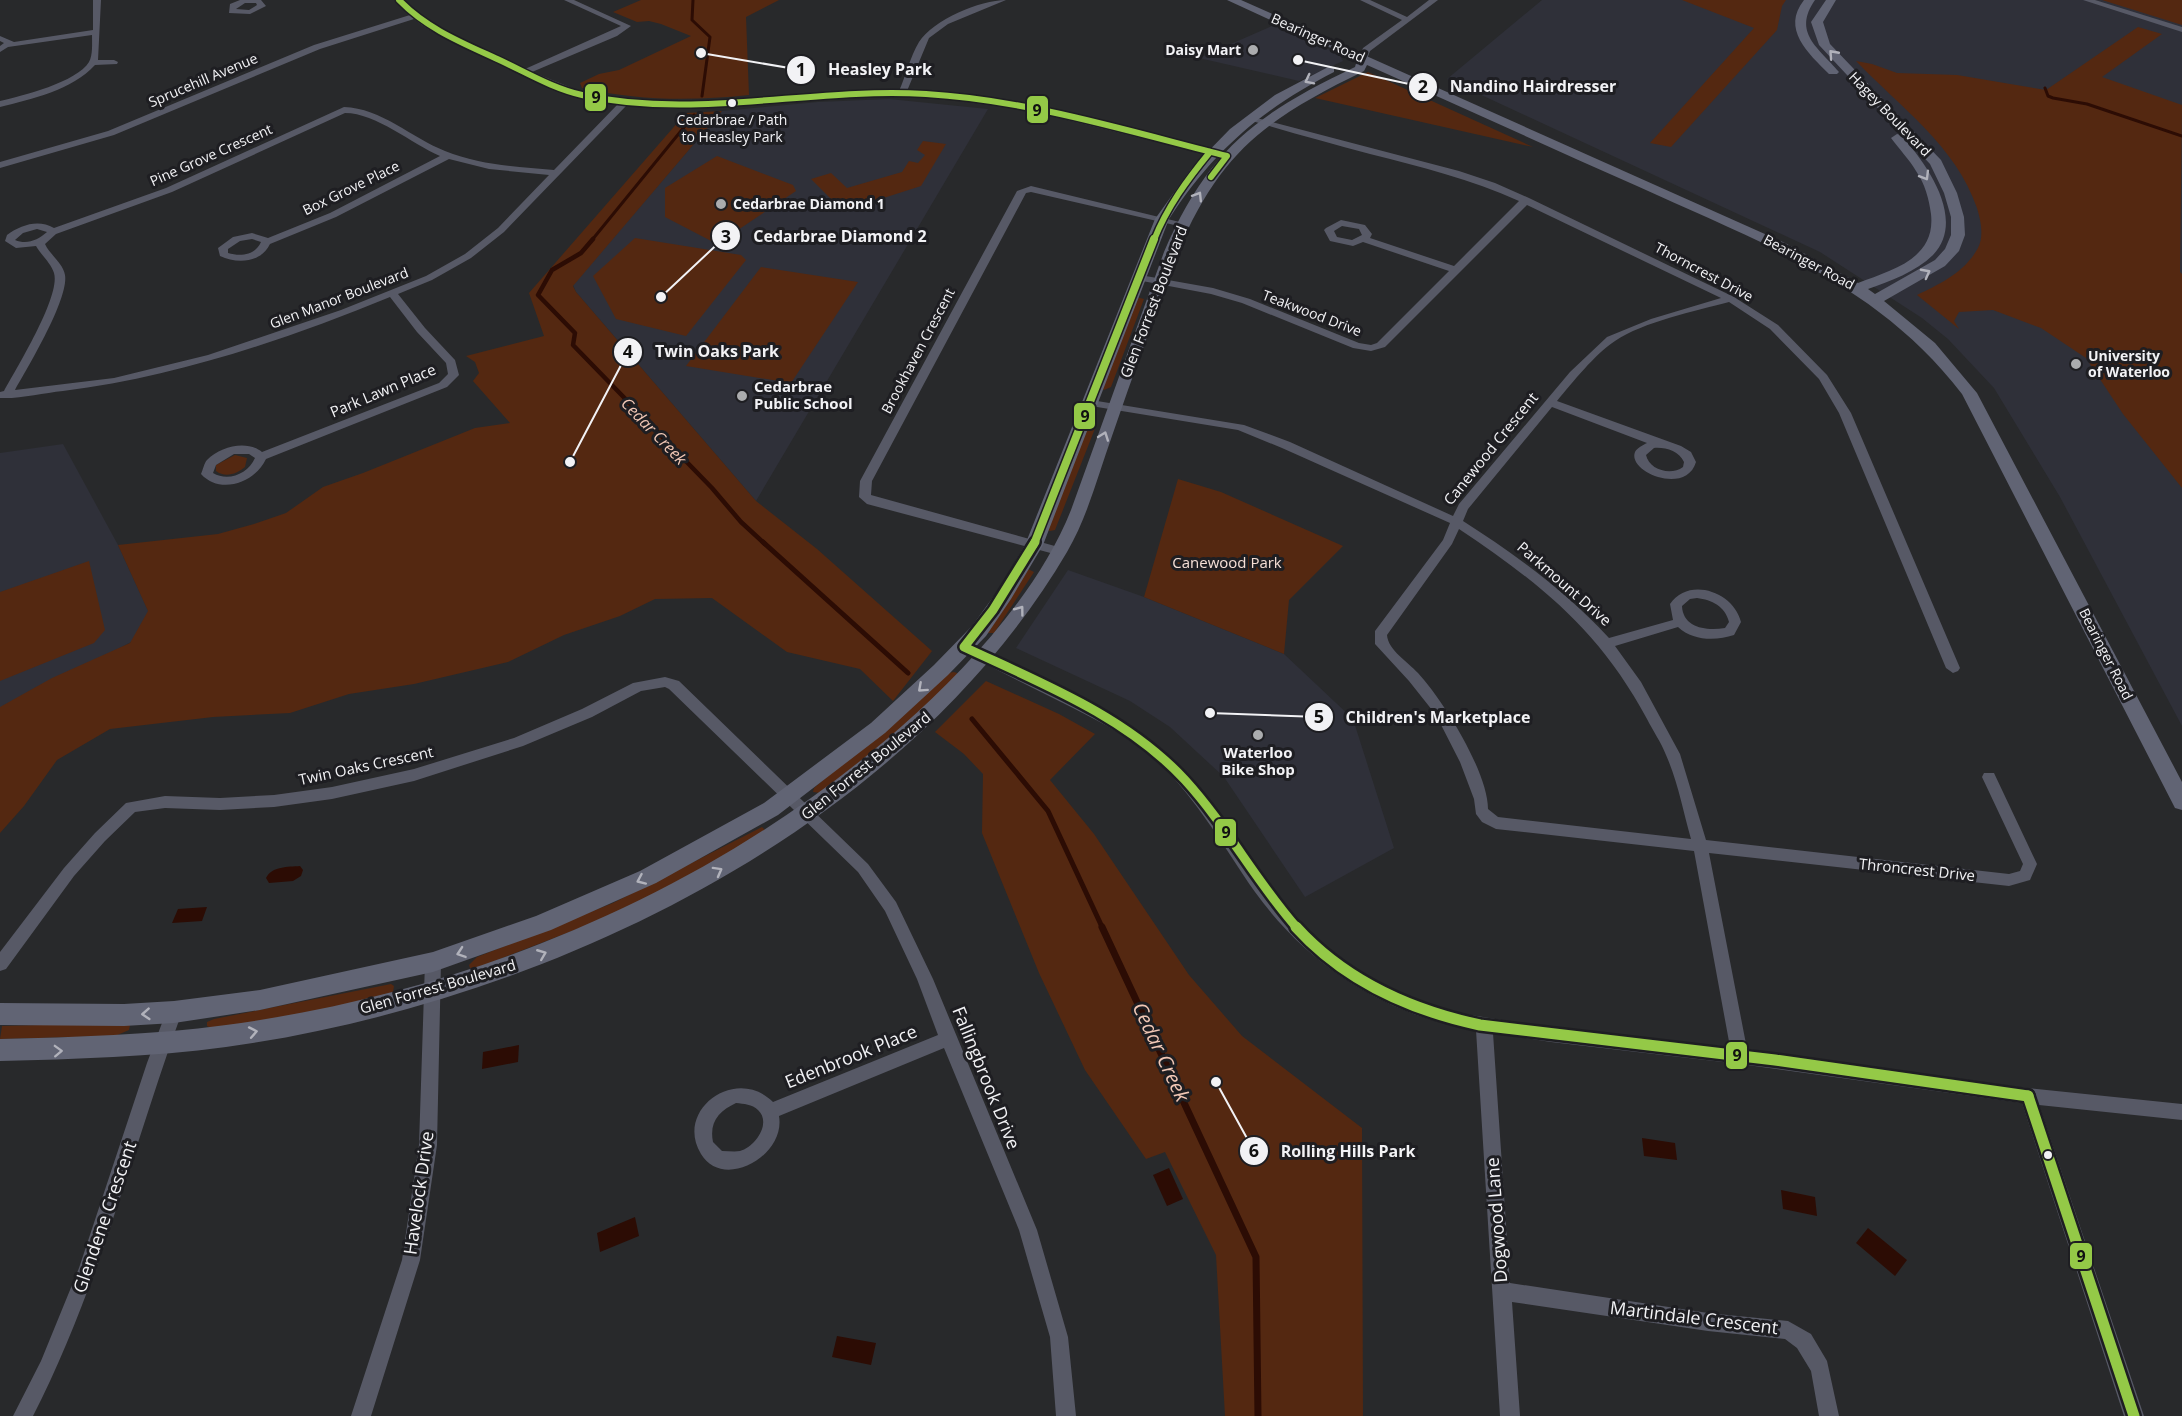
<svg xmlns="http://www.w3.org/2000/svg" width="2182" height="1416" font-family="'Open Sans',sans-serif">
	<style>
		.built { fill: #2f3039 }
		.green { fill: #542811 }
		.water { fill: #2c0c04 }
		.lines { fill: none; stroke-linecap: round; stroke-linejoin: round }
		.stream-far3 { stroke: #2c0c04; stroke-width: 3 }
		.stream-far2 { stroke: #2c0c04; stroke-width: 4.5 }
		.stream-far1 { stroke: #2c0c04; stroke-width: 5 }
		.stream { stroke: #2c0c04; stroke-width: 7 }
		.street { fill: #575966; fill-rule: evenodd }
		.secondary { fill: #616474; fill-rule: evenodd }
		.bus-1-far3-casing { stroke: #1e1e22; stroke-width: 9 }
		.bus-1-far2-casing { stroke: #1e1e22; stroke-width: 11 }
		.bus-1-far1-casing { stroke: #1e1e22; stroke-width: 14 }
		.bus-1-casing { stroke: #1e1e22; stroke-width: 16 }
		.bus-1-far3 { stroke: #94c947; stroke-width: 6 }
		.bus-1-far2 { stroke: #94c947; stroke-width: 8 }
		.bus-1-far1 { stroke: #94c947; stroke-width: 9 }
		.bus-1 { stroke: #94c947; stroke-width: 11 }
		.oneway { stroke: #b1b2bb }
		.poi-dot { fill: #abacae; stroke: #1e1e22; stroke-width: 2 }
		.bus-dot { fill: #f2f2f5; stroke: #1e1e22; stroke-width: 2 }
		.labels { text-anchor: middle; stroke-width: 6; stroke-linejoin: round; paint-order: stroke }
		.far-street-label { font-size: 14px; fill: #f2f2f5; stroke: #1e1e22 }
		.far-poi-label { font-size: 14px; font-weight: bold; fill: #f2f2f5; stroke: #1e1e22; text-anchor: start }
		.bus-label { font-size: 14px; fill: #f2f2f5; stroke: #1e1e22 }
		.street-label { font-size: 15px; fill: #f2f2f5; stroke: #1e1e22 }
		.poi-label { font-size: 15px; font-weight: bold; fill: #f2f2f5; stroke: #1e1e22; text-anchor: start }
		.park-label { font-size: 15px; fill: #f5dfd6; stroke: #1e1e22 }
		.water-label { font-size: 16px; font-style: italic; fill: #f1c7b5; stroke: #1e1e22 }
		.near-street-label { font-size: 18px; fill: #f2f2f5; stroke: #1e1e22 }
		.near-water-label { font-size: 20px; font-style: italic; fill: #f1c7b5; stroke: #1e1e22 }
		.leader { fill: none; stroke: #f2f2f5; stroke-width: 2 }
		.callout-dot { fill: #f2f2f5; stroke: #1e1e22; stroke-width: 2 }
		.mark-label { font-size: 18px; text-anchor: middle; font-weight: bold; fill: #111 }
		.callout-label { font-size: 16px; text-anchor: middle; font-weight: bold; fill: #f2f2f5; stroke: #1e1e22; stroke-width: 6; stroke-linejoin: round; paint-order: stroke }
		.line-badge { stroke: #1e1e22; stroke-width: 2 }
		.pale-badge-label { font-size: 16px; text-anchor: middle; font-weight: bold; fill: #111 }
	</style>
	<rect width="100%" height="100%" fill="#28292b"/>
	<g class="built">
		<polygon points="1542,0 2182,0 2182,726 2060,497 1994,388 1948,339 1922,318 1820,252 1447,79"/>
		<polygon points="1274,25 1339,54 1343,61 1299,81 1199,58"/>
		<polygon points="889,99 988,109 756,501 576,292 573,285 722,111 818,102"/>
		<polygon points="63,444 118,545 151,617 142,636 0,713 0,453"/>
		<polygon points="1068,570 1144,597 1284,654 1353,719 1394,848 1305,897 1224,777 1170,727 1130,701 1016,648"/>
	</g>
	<g class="green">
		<path d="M641,0H779L746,17L749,95C692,101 639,101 582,88L580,83L599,74L619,70L691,36L661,24L649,21L637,22L613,12Z"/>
		<polygon points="1682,0 1786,0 1782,6 1777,30 1671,147 1650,143 1754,28"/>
		<polygon points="2102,0 2182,0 2182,25"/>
		<path d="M2138,27L2162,34L2102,77L2182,105L2180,272L2182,274V488L2123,414L2086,358L2041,328L1993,310L1959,312L1954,321L1959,329L1917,295C1940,284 1965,272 1978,248C1984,236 1981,221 1977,208C1956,146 1900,107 1856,61L1872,64L1897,73L1957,75L2046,90Z"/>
		<polygon points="1368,72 1533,147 1315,98"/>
		<polygon points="722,111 573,286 576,292 756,501 817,549 932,651 893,701 860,669 787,652 712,598 655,599 620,616 564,635 508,662 414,684 349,694 290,713 213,717 110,729 57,760 24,806 0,833 0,707 52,678 130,643 148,611 118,545 218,534 254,524 286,513 323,487 363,473 475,428 510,423 473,381 479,373 475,362 466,356 544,336 529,293 686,113"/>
		<polygon points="923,141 946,144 921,186 843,211 811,179 831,173 847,188 902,172 909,161 918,163 925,155 917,150"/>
		<polygon points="717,156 793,185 796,191 717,244 665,217 665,188"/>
		<polygon points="635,238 741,255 746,260 686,336 616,319 593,276"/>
		<polygon points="761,267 858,282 791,383 686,366"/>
		<polygon points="1136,297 1144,299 1111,387 1104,390 1101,388"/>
		<polygon points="1089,423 1096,426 1055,530 1050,531 1046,530"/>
		<path d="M235,455L247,458L245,467C237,474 225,478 216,471V465Z"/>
		<polygon points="1178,479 1221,492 1343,546 1289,600 1284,654 1144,597"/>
		<polygon points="89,561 105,630 94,643 0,681 0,592"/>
		<polygon points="1028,569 1034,572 994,633 986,633"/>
		<polygon points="954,672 957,673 957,678 893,735 821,793 813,792 814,788 948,673"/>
		<polygon points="986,681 1059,714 1095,734 1050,780 1094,834 1189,975 1242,1036 1362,1128 1363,1416 1225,1416 1216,1255 1165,1152 1146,1159 1085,1070 1039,973 982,833 983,774 964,754 935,732"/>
		<polygon points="762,827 765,830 723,857 619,913 474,969 470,968 469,965 477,957 613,903"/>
		<polygon points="391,984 394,986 393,992 312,1013 213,1029 207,1026 207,1022 214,1019"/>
		<polygon points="121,1023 130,1025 129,1030 115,1036 0,1039 2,1026"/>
	</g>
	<g class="water">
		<path d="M300,866L303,870L301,876L293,881L269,883L266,878C272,866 288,867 300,866Z"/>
		<polygon points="207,907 202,921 172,923 178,909"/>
		<polygon points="519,1045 518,1062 482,1069 483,1052"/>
		<polygon points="1642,1138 1675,1143 1677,1160 1644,1156"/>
		<polygon points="1169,1168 1183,1199 1167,1206 1153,1175"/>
		<polygon points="1781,1190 1815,1197 1817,1216 1783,1209"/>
		<polygon points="635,1217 639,1236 600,1252 597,1233"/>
		<polygon points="1868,1228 1907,1260 1895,1276 1856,1243"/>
		<polygon points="837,1336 876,1343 871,1365 832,1357"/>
	</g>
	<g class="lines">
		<g class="stream-far3">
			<polyline points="693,0 692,20 710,37 702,96"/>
			<polyline points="2045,88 2048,96 2053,98 2087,104 2182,136"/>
			<polyline points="592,240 694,115"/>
		</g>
		<polyline class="stream-far2" points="593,239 581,253 552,270 538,295 575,333 573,345 712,488 741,522 765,544"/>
		<g class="stream-far1">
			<polyline points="763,542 908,673"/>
			<polyline points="972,719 1048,811 1103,929"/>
		</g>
		<polyline class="stream" points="1102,927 1256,1257 1258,1416"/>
		<g class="street">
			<path d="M93,0H101L98,60H114L118,62L117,64L95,65C72,90 32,99 0,107V101C22,96 77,82 89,62C93,55 92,43 92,35L8,47L0,52V46L4,43L0,41V36L14,42L93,30Z"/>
			<path d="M240,0H261L266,6L250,14L229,13L230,4ZM245,3H256L257,5L249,10L236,9Z"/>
			<path d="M395,0H403C437,34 482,49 525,69L621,26L564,0H574L631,26L617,36L532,72L587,94L624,100L675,103L882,90L899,91C906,75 910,57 919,42C933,20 980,0 1006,0L948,24L929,38L907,91L972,95L1031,105L1231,156L1227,159L1031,111L972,101L882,94L675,109L626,106L504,232L471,258L432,280L398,294L425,328L455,360L459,375L447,387L266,459C255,483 220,495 201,474C203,470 204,463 207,460C221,446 247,440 262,452L439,383L448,374L446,363L417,332L390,297C285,340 176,377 63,391C43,393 20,399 0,398V392L4,391C16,369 61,296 54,273C51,263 41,255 36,246L16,248L5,241L7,235C21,225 38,219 54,228L166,188L344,107C381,108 412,138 445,151C480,165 517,167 554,170L618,104C567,95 530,77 483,56C459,45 434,35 414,19L320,49L114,135L0,168V162L108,131L314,45L410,15ZM345,113C376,113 412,144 440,156L330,213L268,238L252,233L233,237L218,248L220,256C237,264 261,263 270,244L336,217L449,159L489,169L549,175L498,228L465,254L426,276L341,310L208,355L114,378L15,390C28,367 69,299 65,275C63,263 50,255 45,244L56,234L172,192ZM37,229L47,232C38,240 27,245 15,240L23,233ZM252,239L261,242C255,255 241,257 228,253V249L240,241ZM234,454H249L255,458C248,474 228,482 213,473L216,465Z"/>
			<polygon points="1360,0 1370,0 1407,17 1429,0 1438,0 1370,51 1367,59 1363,61 1359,59 1363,48 1402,20"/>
			<polygon points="2083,0 2095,0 2182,27 2182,32"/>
			<path d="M1249,116L1459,171L1495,183L1529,198L1734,297L1778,325L1827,375L1851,413L1960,668L1958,671L1953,673L1946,668L1839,413L1819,379L1770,329L1729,302C1695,311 1643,322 1615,341C1594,355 1573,382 1557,401L1681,446L1691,452L1696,462C1686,496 1627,472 1635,452C1637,448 1643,445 1647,443L1552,407L1468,509L1463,521C1516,555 1566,591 1609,638L1673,620L1670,604C1689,576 1734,592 1741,622L1734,635C1716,641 1693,641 1678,627L1615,646L1641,682L1680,754L1706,840L2009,874L2020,871L2023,864L1982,777L1984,773H1994L2037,864L2030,880L2009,886L1709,853L1747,1049L2018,1087L2182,1104V1120L2039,1105L2144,1416H2124L2022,1103L1740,1064L1551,1042L1493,1033L1510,1283L1708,1313L1788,1321L1811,1334L1827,1361L1839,1416H1819L1811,1371L1797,1348L1785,1339L1708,1331L1512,1302L1520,1416H1500L1476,1030C1387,1016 1308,966 1255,892C1223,846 1196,797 1154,758C1126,734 1093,718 1061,702C1027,685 993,668 959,650L958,647L959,644H969L1130,725L1163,750L1212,803L1267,884L1309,933L1338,957L1368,977L1405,996L1446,1011L1551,1028L1730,1047L1694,851L1496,829L1482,822L1476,814L1474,799L1460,762L1436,715L1409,681L1375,644V631L1443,540L1450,523L1282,448L1238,430L1091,406L1086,403L1091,400L1244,425L1290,442L1453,516L1459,504L1570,372L1607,337L1651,319L1721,298L1527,205L1385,347L1371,351L1353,348L1242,303L1211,294L1137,280L1135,278L1140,275L1213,288L1250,299L1359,343L1371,345L1377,343L1449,271L1363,242L1353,246L1330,241L1324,230L1326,228L1341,220L1365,225L1372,234L1370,238L1454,266L1519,201C1471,179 1421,167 1370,154C1329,143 1289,132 1249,120ZM1342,226L1359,229L1362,235L1352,240L1337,237L1334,231ZM1654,448C1665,447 1679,451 1684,462L1683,467C1671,476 1649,470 1646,455ZM1459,529C1541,584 1599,630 1647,719C1653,731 1661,742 1666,755C1678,782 1683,811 1691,839L1498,817L1488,809C1488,772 1443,700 1418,673C1408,662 1388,650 1387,635L1452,544ZM1697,598C1712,600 1725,606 1729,622L1725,628C1706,631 1683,628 1682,606L1690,599Z"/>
			<polygon points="1031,186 1188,224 1183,227 1031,192 1026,193 872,481 871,495 1062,548 1064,551 1062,554 1058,555 867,504 859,497 860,481 1017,191"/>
			<path d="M665,677L679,681L868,864L896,902L933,979L1037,1230L1068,1337L1076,1416H1056L1050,1337L1019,1230L944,1048L779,1116C786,1156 723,1191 701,1154C674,1110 736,1065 773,1102L938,1035L917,979L885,911L858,872L669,689L665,687L641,691L592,717L523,746L414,781L332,799L274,807L220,810L165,808L135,812L105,841L74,876L6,969L0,971V952L64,868L95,833L126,803L165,796L220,798L274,795L332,787L414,769L514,738L582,709L633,683ZM736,1103C744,1104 752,1104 758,1110C772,1123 755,1147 740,1151C735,1152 728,1151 722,1151L713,1142C709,1122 719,1111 736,1103Z"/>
			<polygon points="433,955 439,957 441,962 437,1145 420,1260 371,1416 351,1416 402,1260 419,1145 425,962 427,957"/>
			<path d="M174,1005L180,1007L182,1012C133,1147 99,1287 33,1416H13L41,1361L79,1268L147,1063L168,1007Z"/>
		</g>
		<g class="secondary">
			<path d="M1227,0H1241L1785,243L1858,283C1892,270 1936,259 1931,214C1929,199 1925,184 1916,171C1909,159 1899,149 1891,138L1897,134L1901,135C1926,163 1967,219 1933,255C1916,272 1890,281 1868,289L1875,294L1935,260L1945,249L1951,235V217L1944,193L1930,164L1819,45L1811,22L1826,0H1836L1823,22L1830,44L1941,160L1957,193L1964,217L1965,235L1959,251L1945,266L1884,301L1935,343L1977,393L2182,782V810L2175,808L1962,394C1877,283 1759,242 1637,186C1547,146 1457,105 1367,65L1364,71C1268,118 1220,151 1178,252C1156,313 1133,374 1112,436C1098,475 1088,516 1067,552C902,833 540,1004 226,1047C151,1057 76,1059 0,1061V1039C76,1037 151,1035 226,1025C472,992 714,891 902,726C966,670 1039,591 1071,510L1164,252C1208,150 1256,114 1355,67L1357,60Z"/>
			<path d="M1804,0H1815C1792,33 1819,48 1839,72L1837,74H1829C1808,53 1781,29 1804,0Z"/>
			<path d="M1330,66L1334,68V72C1262,109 1213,151 1169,219L1043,545L1011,599L986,636L948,675L885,733L778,815L656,883L551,930L433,972L260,1010L174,1023L124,1026L0,1025V1003L124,1004L174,1001L260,990L433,952L536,916L640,871L764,803L871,723L934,665L972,626L999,589L1025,545L1155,219L1191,169L1230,129L1275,95Z"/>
		</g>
		<defs>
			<g id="bus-1-far3">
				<path d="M399,0C426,28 460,42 495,58C524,71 551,88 582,95C696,120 811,87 926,94C1028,100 1128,131 1227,156L1211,177"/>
				<path d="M1154,240C1167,207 1187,180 1210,152"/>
			</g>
			<polyline id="bus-1-far2" points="1034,544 1154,239"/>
			<path id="bus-1-far1" d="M1035,542L993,610L964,647C1041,683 1126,716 1185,780C1227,826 1256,882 1298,929"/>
			<g id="bus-1">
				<path d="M1296,927C1345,981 1410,1010 1480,1025L1775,1060L2028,1096"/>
				<polyline points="2028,1096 2134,1416"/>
			</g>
		</defs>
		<use href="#bus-1-far3" class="bus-1-far3-casing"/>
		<use href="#bus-1-far2" class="bus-1-far2-casing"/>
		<use href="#bus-1-far1" class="bus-1-far1-casing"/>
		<use href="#bus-1" class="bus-1-casing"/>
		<use href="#bus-1-far3" class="bus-1-far3"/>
		<use href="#bus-1-far2" class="bus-1-far2"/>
		<use href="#bus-1-far1" class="bus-1-far1"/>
		<use href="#bus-1" class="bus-1"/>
	</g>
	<defs><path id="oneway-chevron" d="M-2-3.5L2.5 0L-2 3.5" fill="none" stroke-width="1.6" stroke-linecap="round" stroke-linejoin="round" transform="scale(1.5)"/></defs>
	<g class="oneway">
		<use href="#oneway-chevron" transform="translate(1833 54) rotate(-132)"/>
		<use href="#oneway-chevron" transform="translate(1309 80) rotate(153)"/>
		<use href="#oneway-chevron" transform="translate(1925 176) rotate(59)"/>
		<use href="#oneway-chevron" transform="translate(1198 196) rotate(-58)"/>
		<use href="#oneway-chevron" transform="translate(1926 273) rotate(-28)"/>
		<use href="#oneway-chevron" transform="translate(1104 436) rotate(-70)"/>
		<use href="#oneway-chevron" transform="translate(1020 610) rotate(-53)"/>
		<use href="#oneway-chevron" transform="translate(922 688) rotate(138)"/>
		<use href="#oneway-chevron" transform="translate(718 871) rotate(-29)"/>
		<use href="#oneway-chevron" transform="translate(641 880) rotate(156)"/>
		<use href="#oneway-chevron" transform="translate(461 953) rotate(161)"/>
		<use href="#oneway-chevron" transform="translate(542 954) rotate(-22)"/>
		<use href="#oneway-chevron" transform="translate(146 1014) rotate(176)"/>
		<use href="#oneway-chevron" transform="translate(253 1032) rotate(-11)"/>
		<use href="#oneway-chevron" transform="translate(58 1051) rotate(-2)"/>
	</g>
	<g class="poi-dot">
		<circle cx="1253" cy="50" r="6"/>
		<circle cx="721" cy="204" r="6"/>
		<circle cx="2076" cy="364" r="6"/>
		<circle cx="742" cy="396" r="6"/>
		<circle cx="1258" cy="735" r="6"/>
	</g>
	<g class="bus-dot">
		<circle cx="732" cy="103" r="5"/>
		<circle cx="2048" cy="1155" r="5"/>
	</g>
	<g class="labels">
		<g class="far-street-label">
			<text transform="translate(1318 38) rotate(24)" y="5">Bearinger Road</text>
			<text transform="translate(203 80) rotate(-23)" y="5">Sprucehill Avenue</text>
			<text transform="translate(1890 114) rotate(46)" y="5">Hagey Boulevard</text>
			<text transform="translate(211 155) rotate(-24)" y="5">Pine Grove Crescent</text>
			<text transform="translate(351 188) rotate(-26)" y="5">Box Grove Place</text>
			<text transform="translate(1809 262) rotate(28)" y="5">Bearinger Road</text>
			<text transform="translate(1704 272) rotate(28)" y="5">Thorncrest Drive</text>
			<text transform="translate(339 298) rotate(-21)" y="5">Glen Manor Boulevard</text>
			<text transform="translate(1312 313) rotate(21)" y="5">Teakwood Drive</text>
			<text transform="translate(918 351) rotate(-62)" y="5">Brookhaven Crescent</text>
			<text transform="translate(2106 654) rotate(63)" y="5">Bearinger Road</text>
		</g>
		<g class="far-poi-label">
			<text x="1241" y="55" text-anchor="end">Daisy Mart</text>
			<text x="733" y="209">Cedarbrae Diamond 1</text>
			<text x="2088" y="361">University<tspan x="2088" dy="16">of Waterloo</tspan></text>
		</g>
		<g class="bus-label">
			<text x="732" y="125">Cedarbrae / Path<tspan x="732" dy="17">to Heasley Park</tspan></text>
		</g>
		<g class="street-label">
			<text transform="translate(1154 302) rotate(-69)" y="5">Glen Forrest Boulevard</text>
			<text transform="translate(383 391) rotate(-23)" y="5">Park Lawn Place</text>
			<text transform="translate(1491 449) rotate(-51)" y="5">Canewood Crescent</text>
			<text transform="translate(1564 584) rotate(41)" y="5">Parkmount Drive</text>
			<text transform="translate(366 766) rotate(-12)" y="5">Twin Oaks Crescent</text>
			<text transform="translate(866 766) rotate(-39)" y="5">Glen Forrest Boulevard</text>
			<text transform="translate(1917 870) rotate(6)" y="5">Throncrest Drive</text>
			<text transform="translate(438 987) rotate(-16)" y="5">Glen Forrest Boulevard</text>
		</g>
		<g class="poi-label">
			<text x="754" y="392">Cedarbrae<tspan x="754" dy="17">Public School</tspan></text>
			<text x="1258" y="758" text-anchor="middle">Waterloo<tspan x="1258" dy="17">Bike Shop</tspan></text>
		</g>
		<g class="park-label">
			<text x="1227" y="568">Canewood Park</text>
		</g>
		<g class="water-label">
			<text transform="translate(654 431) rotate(46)" y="6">Cedar Creek</text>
		</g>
		<g class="near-street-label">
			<text transform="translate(851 1057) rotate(-22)" y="6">Edenbrook Place</text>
			<text transform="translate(986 1078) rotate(68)" y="6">Fallingbrook Drive</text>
			<text transform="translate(419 1193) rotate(-82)" y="6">Havelock Drive</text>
			<text transform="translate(105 1217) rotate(-71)" y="6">Glendene Crescent</text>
			<text transform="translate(1497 1220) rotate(-94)" y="6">Dogwood Lane</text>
			<text transform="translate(1694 1318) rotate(7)" y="6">Martindale Crescent</text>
		</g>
		<g class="near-water-label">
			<text transform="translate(1161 1052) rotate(65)" y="7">Cedar Creek</text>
		</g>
	</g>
	<path class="leader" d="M701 53L801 70M1298 60L1423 87M661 297L726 236M570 462L628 352M1210 713L1319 717M1216 1082L1254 1151"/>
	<g class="callout-dot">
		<circle cx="701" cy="53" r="6"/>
		<circle cx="1298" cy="60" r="6"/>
		<circle cx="661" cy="297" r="6"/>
		<circle cx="570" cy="462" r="6"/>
		<circle cx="1210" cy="713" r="6"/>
		<circle cx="1216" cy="1082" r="6"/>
		<circle cx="801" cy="70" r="15"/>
		<circle cx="1423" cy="87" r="15"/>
		<circle cx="726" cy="236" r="15"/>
		<circle cx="628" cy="352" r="15"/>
		<circle cx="1319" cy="717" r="15"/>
		<circle cx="1254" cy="1151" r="15"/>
	</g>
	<g class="mark-label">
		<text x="801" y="76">1</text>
		<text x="1423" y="93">2</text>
		<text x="726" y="243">3</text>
		<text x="628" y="358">4</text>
		<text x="1319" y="723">5</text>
		<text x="1254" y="1157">6</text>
	</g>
	<g class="callout-label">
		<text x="880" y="75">Heasley Park</text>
		<text x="1533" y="92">Nandino Hairdresser</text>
		<text x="840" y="242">Cedarbrae Diamond 2</text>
		<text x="717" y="357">Twin Oaks Park</text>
		<text x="1438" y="723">Children's Marketplace</text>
		<text x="1348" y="1157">Rolling Hills Park</text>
	</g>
	<g class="line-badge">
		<rect x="584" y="83" width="23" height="29" rx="6" fill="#94c947"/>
		<rect x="1026" y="95" width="23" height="29" rx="6" fill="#94c947"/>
		<rect x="1073" y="402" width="23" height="28" rx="6" fill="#94c947"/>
		<rect x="1214" y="818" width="23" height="29" rx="6" fill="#94c947"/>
		<rect x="1725" y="1041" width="23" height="29" rx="6" fill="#94c947"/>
		<rect x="2069" y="1242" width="24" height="28" rx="6" fill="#94c947"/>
	</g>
	<g class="pale-badge-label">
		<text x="596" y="103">9</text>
		<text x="1037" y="116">9</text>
		<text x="1085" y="422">9</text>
		<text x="1226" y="838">9</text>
		<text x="1737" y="1061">9</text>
		<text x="2081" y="1262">9</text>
	</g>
</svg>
